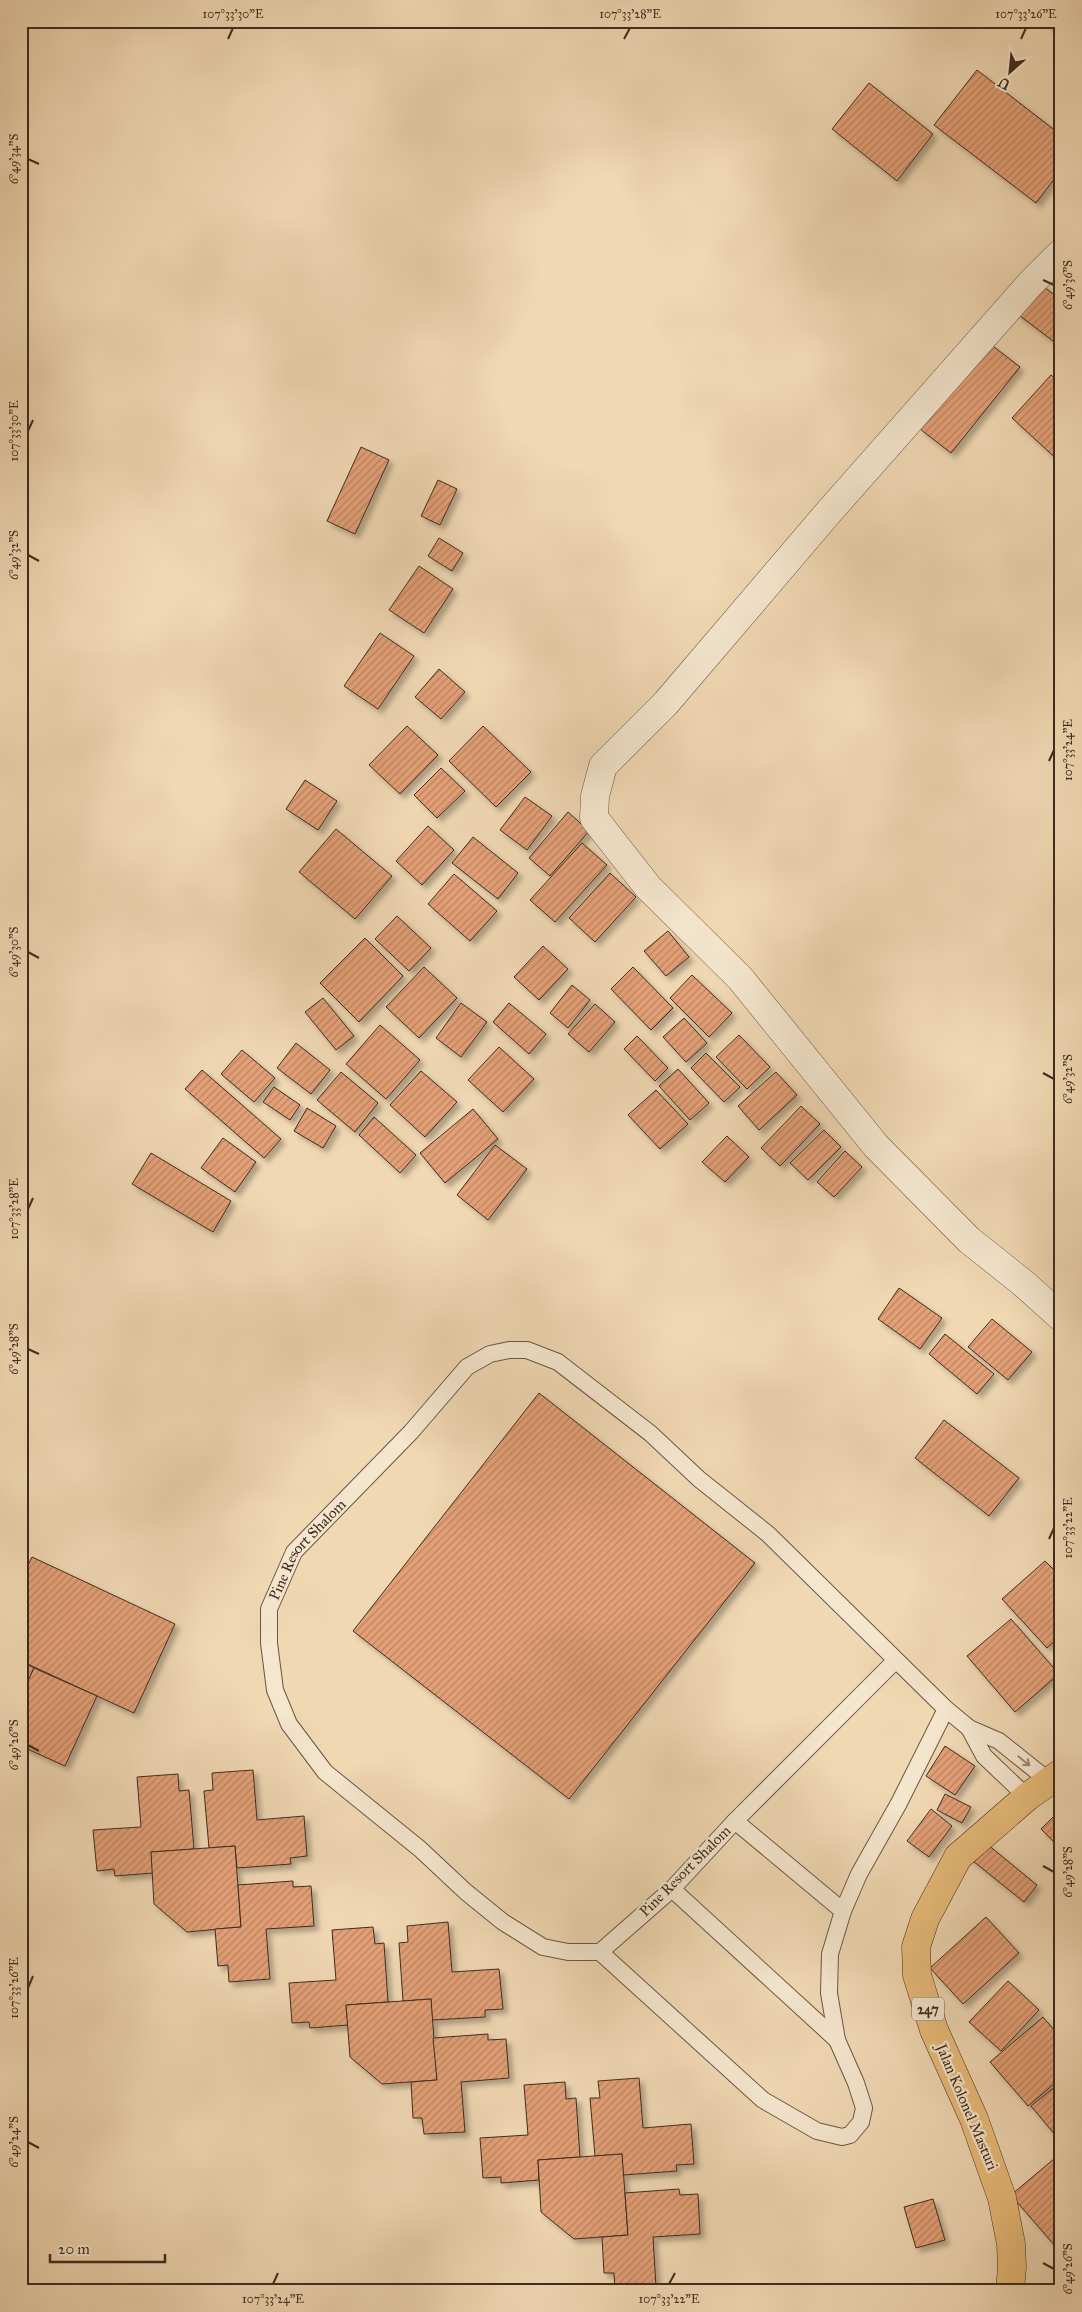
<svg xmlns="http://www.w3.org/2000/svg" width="1082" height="2312" font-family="'IM FELL Great Primer',serif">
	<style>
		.building { fill: url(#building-hatch); stroke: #3f2b1f; filter: url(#shadow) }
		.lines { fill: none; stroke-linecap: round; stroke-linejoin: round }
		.lane-casing { stroke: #6b5644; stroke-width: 18 }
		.street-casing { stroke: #6b5644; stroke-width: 29 }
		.primary-casing { stroke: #3f2b1f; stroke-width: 29 }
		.lane { stroke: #f5e6ce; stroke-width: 16 }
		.street { stroke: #f5e6ce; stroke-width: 28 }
		.primary { stroke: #e8bc7a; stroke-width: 28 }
		.oneway { stroke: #9a8876 }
		.ticks { fill: none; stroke: #3f2b1f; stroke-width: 2 }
		.labels { text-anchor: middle; stroke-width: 4.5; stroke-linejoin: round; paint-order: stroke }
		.shield { fill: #f5e6ce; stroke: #766354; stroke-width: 1 }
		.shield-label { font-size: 14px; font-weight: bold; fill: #3f2b1f }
		.street-label { font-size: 15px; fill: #3f2b1f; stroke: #f5e6ce }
		.neatline { fill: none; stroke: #3f2b1f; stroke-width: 2 }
		.ticks-label { font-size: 12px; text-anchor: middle; fill: #3f2b1f }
	</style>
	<defs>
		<pattern id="building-hatch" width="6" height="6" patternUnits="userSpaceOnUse" patternTransform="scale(1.25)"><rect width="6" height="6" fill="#e4a077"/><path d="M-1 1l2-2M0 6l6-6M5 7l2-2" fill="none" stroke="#ba8361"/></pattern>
		<filter id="shadow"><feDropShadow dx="4.5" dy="4.5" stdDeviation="2.5" flood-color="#0004"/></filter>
	</defs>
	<rect width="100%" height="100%" fill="#f0d8b3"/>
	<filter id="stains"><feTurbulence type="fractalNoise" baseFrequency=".004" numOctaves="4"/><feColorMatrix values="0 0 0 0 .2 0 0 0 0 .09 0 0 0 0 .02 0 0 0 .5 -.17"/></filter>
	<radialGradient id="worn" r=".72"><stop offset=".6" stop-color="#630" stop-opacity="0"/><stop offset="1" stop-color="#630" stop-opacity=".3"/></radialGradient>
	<g class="building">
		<polygon points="1045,21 1061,21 1061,36"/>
		<polygon points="977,70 1061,135 1061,170 1036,203 934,125"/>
		<polygon points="869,83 933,134 897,181 832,129"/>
		<polygon points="1039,283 1061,300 1061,347 1016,313"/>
		<polygon points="989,343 1020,367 951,453 920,429"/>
		<polygon points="1051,375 1061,384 1061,463 1012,418"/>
		<polygon points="361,447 389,460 355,534 327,521"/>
		<polygon points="438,480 457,489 440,525 421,516"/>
		<polygon points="439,538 463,553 452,571 428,556"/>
		<polygon points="419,566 453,589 424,633 389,610"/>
		<polygon points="380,633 414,656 378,709 344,686"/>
		<polygon points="439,669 465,692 441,719 415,697"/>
		<polygon points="407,726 438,755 400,794 369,765"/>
		<polygon points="483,726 531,772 496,807 449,761"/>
		<polygon points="441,768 465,791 437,818 414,795"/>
		<polygon points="305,780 337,801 318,830 286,809"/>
		<polygon points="525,797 552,816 527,850 500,830"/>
		<polygon points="568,812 589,831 550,876 529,858"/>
		<polygon points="428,826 454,850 422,885 396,861"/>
		<polygon points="336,829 392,876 355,919 299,872"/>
		<polygon points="473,837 518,873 498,899 452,863"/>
		<polygon points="582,843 607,865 555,922 530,900"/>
		<polygon points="610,873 636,897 595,942 569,918"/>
		<polygon points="454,874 497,911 470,941 428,904"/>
		<polygon points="397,916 431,948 409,971 375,939"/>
		<polygon points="668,931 689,957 666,976 644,951"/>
		<polygon points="365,938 403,976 359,1022 320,983"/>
		<polygon points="543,946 568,969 539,1000 514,977"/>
		<polygon points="424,967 457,998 419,1038 386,1007"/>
		<polygon points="633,967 673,1008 651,1030 611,989"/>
		<polygon points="692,975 732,1013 709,1037 670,998"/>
		<polygon points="572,985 590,1000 568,1028 550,1013"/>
		<polygon points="323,998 354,1036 336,1050 305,1012"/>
		<polygon points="461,1003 487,1022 461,1057 436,1038"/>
		<polygon points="509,1003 546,1034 529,1054 493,1022"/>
		<polygon points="595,1004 615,1022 589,1052 568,1034"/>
		<polygon points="684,1018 707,1043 686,1062 663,1037"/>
		<polygon points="380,1025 420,1060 386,1099 346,1064"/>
		<polygon points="739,1035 770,1067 747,1089 716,1057"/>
		<polygon points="637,1036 668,1068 655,1081 624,1049"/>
		<polygon points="296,1043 330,1070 311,1094 277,1068"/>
		<polygon points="499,1047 534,1079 503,1112 468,1080"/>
		<polygon points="242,1050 275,1078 254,1102 221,1074"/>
		<polygon points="706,1053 740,1087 724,1102 691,1068"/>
		<polygon points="678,1069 709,1103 690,1120 659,1086"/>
		<polygon points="202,1070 281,1139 264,1158 185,1089"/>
		<polygon points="421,1071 457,1102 425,1137 390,1105"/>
		<polygon points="341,1072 378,1103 355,1132 317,1100"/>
		<polygon points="776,1072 797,1095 759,1130 738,1106"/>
		<polygon points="274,1087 300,1105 290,1120 263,1102"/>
		<polygon points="656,1090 688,1124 660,1149 628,1115"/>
		<polygon points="801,1106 820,1124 780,1166 761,1148"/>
		<polygon points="307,1108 336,1126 323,1148 294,1131"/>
		<polygon points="473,1109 498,1139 445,1183 420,1153"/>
		<polygon points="374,1117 416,1155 400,1173 359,1135"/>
		<polygon points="824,1130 841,1147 808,1180 790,1163"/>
		<polygon points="727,1136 749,1157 725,1182 702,1162"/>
		<polygon points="223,1138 256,1162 235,1192 201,1168"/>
		<polygon points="495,1145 527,1169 488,1220 457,1195"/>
		<polygon points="845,1151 862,1167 834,1197 817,1182"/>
		<polygon points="151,1153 231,1201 213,1232 132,1184"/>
		<polygon points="899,1288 942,1318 920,1349 878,1319"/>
		<polygon points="992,1319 1032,1352 1008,1380 968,1347"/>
		<polygon points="945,1334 994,1374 977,1394 929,1354"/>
		<polygon points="539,1393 755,1563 569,1799 353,1631"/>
		<polygon points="944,1420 1019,1478 989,1516 915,1458"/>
		<polygon points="32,1557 175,1624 134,1713 21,1661 21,1579"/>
		<polygon points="1045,1561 1061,1577 1061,1635 1047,1648 1002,1599"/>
		<polygon points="1011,1619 1059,1674 1015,1712 967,1656"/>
		<polygon points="21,1661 34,1668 21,1696"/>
		<polygon points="34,1668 97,1696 65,1766 21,1746 21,1696"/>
		<polygon points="945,1746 975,1766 955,1795 926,1776"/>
		<polygon points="253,1770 257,1820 304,1816 307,1856 290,1858 291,1864 237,1868 235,1846 209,1848 204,1791 213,1790 212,1773"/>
		<polygon points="178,1774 179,1791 189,1790 194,1849 151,1852 153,1873 115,1876 114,1869 97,1871 93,1830 141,1827 137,1777"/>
		<polygon points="945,1794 971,1807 962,1823 937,1810"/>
		<polygon points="931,1809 952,1826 929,1857 907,1841"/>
		<polygon points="1061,1809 1061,1849 1041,1829"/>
		<polygon points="982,1840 1037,1885 1024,1902 968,1857"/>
		<polygon points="235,1846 241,1927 187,1932 154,1904 151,1852"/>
		<polygon points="293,1881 293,1887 311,1886 314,1926 266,1929 270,1979 229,1982 228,1965 218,1966 215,1929 241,1927 238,1885"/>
		<polygon points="986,1917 1019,1953 963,2004 930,1968"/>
		<polygon points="448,1922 452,1972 499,1969 503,2009 485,2010 485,2017 432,2020 431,1999 403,2001 399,1943 408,1942 407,1926"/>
		<polygon points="373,1927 375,1944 384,1943 388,2002 346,2005 348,2025 310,2028 309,2022 292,2023 289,1983 336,1980 332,1930"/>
		<polygon points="1008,1981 1039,2010 1001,2051 969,2022"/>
		<polygon points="431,1999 437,2080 382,2084 350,2057 346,2005"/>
		<polygon points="1043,2017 1061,2038 1061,2078 1028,2106 990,2062"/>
		<polygon points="488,2034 488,2040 506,2039 509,2078 461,2082 465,2132 424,2134 422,2118 413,2118 411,2082 437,2080 433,2038"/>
		<polygon points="639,2078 643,2128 691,2124 694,2164 676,2165 677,2171 623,2175 622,2154 595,2156 590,2098 600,2098 598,2081"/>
		<polygon points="565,2082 566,2099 576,2098 580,2157 538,2160 539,2180 501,2183 501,2177 483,2178 480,2138 528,2135 524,2085"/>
		<polygon points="1061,2082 1061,2142 1031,2106"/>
		<polygon points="1061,2153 1061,2253 1011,2195"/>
		<polygon points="622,2154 628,2235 574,2239 541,2212 538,2160"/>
		<polygon points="679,2189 680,2195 698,2194 700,2234 653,2237 656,2287 615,2290 614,2273 604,2273 602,2237 628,2235 625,2193"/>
		<polygon points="933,2199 945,2240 916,2248 904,2207"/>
	</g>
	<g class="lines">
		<defs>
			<g id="lane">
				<path id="s1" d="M895,1661L735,1821L672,1889L600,1952H568L543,1947L503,1922L466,1892L420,1849L325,1772L289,1724L275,1690L269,1643V1609L294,1552L411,1432L467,1367L490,1354L509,1350H527L558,1362L650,1433L699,1479L768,1534L946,1709L969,1728L999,1741L1049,1781"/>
				<polyline points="969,1728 984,1756 1027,1797"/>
				<polyline points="735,1821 843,1911"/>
				<polyline points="672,1889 837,2040"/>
				<polyline points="600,1952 763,2100 817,2131 842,2137 850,2135 861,2122 864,2108 856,2083 837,2040 829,1993 830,1954 843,1911 859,1874 899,1803 946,1709"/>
			</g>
			<polyline id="street" points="1061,253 1030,284 828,513 666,703 603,766 595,796 594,818 648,887 740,978 876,1146 969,1240 1023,1283 1061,1317"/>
			<polyline id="primary" points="1010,2291 1012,2267 1011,2244 1002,2198 974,2119 934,2030 917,1975 916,1947 925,1919 958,1857 1027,1797 1061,1773"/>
		</defs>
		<use href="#lane" class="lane-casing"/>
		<use href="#street" class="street-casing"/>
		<use href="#primary" class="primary-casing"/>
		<use href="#lane" class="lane"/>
		<use href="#street" class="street"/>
		<use href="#primary" class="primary"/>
	</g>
	<defs><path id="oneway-shaft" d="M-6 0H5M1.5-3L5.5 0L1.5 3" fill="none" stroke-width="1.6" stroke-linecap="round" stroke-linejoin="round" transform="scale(1.25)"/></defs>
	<use class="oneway" href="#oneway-shaft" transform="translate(1024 1761) rotate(39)"/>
	<path class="ticks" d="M228,39L233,28M624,39L630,28M1021,39L1026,28M28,159L39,164M1043,280L1054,285M28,431L33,420M28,555L39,561M1049,761L1054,750M28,952L39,958M1043,1073L1054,1079M28,1209L33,1198M28,1349L39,1354M1049,1539L1054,1528M28,1745L39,1751M1043,1866L1054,1872M28,1988L33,1976M28,2142L39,2148M1043,2263L1054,2269M273,2284L278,2273M669,2284L675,2273"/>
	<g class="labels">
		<rect class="shield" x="912" y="1997.5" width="32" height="23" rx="4"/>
		<g class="shield-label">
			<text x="928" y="2014">247</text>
		</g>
		<g class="street-label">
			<text dy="5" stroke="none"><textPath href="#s1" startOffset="1002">Pine Resort Shalom</textPath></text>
			<text transform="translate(685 1871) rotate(-45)" y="5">Pine Resort Shalom</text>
			<text transform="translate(967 2107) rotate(67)" y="5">Jalan Kolonel Masturi</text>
		</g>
	</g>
	<rect width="1082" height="2312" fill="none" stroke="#f0d8b3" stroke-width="55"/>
	<g transform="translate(1010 72) rotate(207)" stroke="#f5e6ce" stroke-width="4" paint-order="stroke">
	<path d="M0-4L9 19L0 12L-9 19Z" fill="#3f2b1f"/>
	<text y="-8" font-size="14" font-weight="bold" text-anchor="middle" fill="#3f2b1f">U</text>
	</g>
	<path d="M50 2254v8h115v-8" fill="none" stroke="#3f2b1f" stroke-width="2.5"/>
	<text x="58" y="2254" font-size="15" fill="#3f2b1f" stroke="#f5e6ce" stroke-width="4" paint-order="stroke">20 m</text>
	<rect x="28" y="28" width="1026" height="2256" class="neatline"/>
	<g class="ticks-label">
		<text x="233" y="18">107°33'30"E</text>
		<text x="630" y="18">107°33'28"E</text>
		<text x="1026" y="18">107°33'26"E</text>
		<text transform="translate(14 159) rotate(-90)" y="4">6°49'34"S</text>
		<text transform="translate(1068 285) rotate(-90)" y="4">6°49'36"S</text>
		<text transform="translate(14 431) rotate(-90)" y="4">107°33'30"E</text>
		<text transform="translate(14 555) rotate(-90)" y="4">6°49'32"S</text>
		<text transform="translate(1068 750) rotate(-90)" y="4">107°33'24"E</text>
		<text transform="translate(14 952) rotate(-90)" y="4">6°49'30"S</text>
		<text transform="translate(1068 1079) rotate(-90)" y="4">6°49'32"S</text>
		<text transform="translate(14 1209) rotate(-90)" y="4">107°33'28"E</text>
		<text transform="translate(14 1349) rotate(-90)" y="4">6°49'28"S</text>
		<text transform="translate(1068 1528) rotate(-90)" y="4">107°33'22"E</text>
		<text transform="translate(14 1745) rotate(-90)" y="4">6°49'26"S</text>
		<text transform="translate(1068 1872) rotate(-90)" y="4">6°49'28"S</text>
		<text transform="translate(14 1988) rotate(-90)" y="4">107°33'26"E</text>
		<text transform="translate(14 2142) rotate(-90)" y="4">6°49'24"S</text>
		<text transform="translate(1068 2269) rotate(-90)" y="4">6°49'26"S</text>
		<text x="273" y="2303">107°33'24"E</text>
		<text x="669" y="2303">107°33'22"E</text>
	</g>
	<rect width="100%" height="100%" filter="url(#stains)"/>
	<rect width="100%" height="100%" fill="url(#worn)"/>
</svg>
